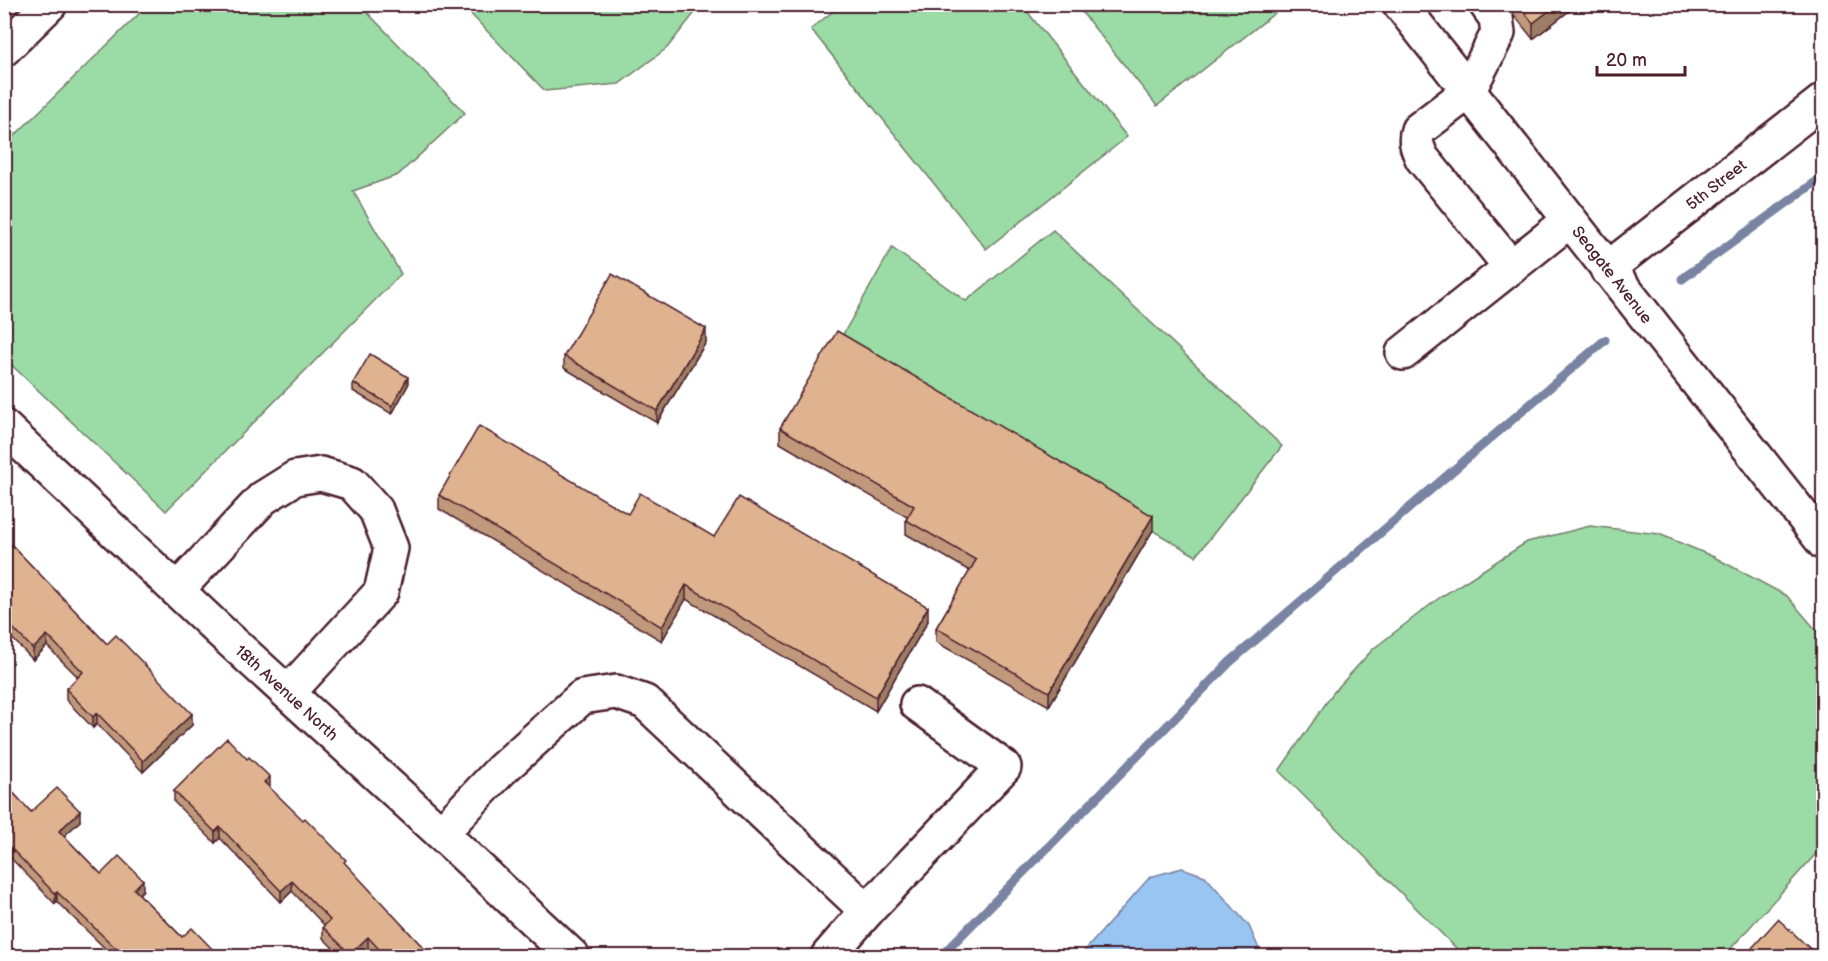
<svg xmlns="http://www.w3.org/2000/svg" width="1828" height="961" font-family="'Balsamiq Sans',sans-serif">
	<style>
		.green { fill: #9adba6; stroke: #727d68; stroke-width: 1.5 }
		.water { fill: #98c5f2; stroke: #7983a2; stroke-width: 1.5 }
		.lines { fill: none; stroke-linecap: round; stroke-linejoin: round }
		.stream { stroke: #7983a2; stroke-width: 9 }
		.minor-casing { stroke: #4a1f2b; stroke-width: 38 }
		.minor { stroke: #fff; stroke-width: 33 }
		.wall { fill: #c0997c; stroke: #4a1f2b; stroke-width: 1.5 }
		.shaded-wall { fill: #9c7d65; stroke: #4a1f2b; stroke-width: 1.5 }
		.building { fill: #dfb290; stroke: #4a1f2b; stroke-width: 1.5 }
		.labels { text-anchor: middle; stroke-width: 4.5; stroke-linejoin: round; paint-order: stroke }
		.street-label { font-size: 16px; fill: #4a1f2b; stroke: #fff }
	</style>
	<rect width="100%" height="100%" fill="#fff"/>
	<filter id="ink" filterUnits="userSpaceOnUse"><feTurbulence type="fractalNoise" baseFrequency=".0167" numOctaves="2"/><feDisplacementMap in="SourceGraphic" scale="12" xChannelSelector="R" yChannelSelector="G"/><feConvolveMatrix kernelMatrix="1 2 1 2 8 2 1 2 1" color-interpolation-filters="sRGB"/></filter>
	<g filter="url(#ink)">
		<g class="green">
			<polygon points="842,4 1022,5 1127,137 986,249 811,29"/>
			<polygon points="148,5 360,5 465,113 398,175 353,191 401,274 166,511 4,358 5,145"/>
			<polygon points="462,5 701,5 667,48 619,84 545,91"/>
			<polygon points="1076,5 1285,5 1157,106"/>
			<polygon points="1053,230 1282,446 1196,556 837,345 892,248 966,301"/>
			<polygon points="1590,526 1659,534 1714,557 1787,596 1823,638 1823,846 1724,956 1464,956 1279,771 1333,693 1373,649 1439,598 1527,542"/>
		</g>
		<polygon class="water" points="1182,868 1205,876 1249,926 1259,949 1255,956 1080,956 1150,877"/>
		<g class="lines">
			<g class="stream">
				<polyline points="1682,279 1824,176"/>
				<polyline points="941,956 1230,662 1605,340"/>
			</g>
			<defs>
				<g id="minor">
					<path id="s1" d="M1400,4L1824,543"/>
					<path d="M1486,4L1496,18L1498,33L1468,92L1418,130C1414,141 1418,149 1422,158L1511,267"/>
					<polyline points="4,49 50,4"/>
					<path id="s2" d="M1607,269L1824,100"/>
					<polyline points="1403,353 1569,221"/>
					<path id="s3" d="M4,427L220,631L441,833L572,956"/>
					<polyline points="177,590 263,498 295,478 321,474 352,483 376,510 391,548 381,592 288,693"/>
					<polyline points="441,833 501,770 582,697 616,692 645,702 867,911"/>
					<polyline points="828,956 867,911 1004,767 917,704"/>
				</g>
			</defs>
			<use href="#minor" class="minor-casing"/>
			<use href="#minor" class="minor"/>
		</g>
		<g class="wall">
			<polygon points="1509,4 1578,4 1533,39 1514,15"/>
			<polygon points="706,342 657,423 564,368 564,356"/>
			<polygon points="353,383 408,385 392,414 353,391"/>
			<polygon points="780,428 1153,530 1049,706 936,642 936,628 970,571 906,534 906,520 907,517 780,443"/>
			<polygon points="439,495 628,514 714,537 928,621 876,711 686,599 662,641 439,509"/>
			<polygon points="4,537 107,644 192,725 143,772 97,724 93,728 66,700 66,689 78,677 47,646 33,660 4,630"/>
			<polygon points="247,759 269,788 346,865 432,957 376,957 368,948 359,957 342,957 323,938 323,927 325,926 292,891 281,902 220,838 215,843 174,802 174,791"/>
			<polygon points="4,783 31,812 80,821 64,836 101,874 143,890 139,894 182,937 220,957 114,957 57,902 55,904 4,851"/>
		</g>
		<g class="shaded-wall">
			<polygon points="1558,4 1578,4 1533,39 1533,23"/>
			<polygon points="706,329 706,342 657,423 657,411"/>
			<polygon points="408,377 408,385 392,414 392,406"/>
			<polygon points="1153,516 1153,530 1049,706 1049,692"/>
			<polygon points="686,585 686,599 662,641 662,627"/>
			<polygon points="928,607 928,621 876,711 876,697"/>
			<polygon points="47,635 47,646 33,660 33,649"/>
			<polygon points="97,713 97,724 93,728 93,717"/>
			<polygon points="192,714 192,725 143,772 143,761"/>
			<polygon points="270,777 270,787 264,782"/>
			<polygon points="80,811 80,821 59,841 59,831"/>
			<polygon points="220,827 220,838 215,843 215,832"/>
			<polygon points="143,880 143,890 134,899 134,889"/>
			<polygon points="292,881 292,891 281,902 281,891"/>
			<polygon points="57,892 57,902 55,904 55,894"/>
			<polygon points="368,937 368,948 359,957 350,957 350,954"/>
		</g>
		<g class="building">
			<polygon points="1518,4 1558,4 1533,23"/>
			<polygon points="612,274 706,329 657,411 564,356"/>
			<polygon points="837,331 1153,516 1049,692 936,628 976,560 906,520 914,506 780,428"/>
			<polygon points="370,354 408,377 392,406 353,383"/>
			<polygon points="479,426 628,514 640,493 714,537 739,497 928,607 876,697 686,585 662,627 439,495"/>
			<polygon points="4,537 107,644 116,635 192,714 143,761 97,713 93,717 66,689 83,672 47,635 33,649 4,619"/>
			<polygon points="227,738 247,759 249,757 270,777 264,782 303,820 305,818 346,860 344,862 432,957 386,957 368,937 350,954 323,927 330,920 292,881 281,891 220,827 215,832 174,791"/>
			<polygon points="4,783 31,812 57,788 80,811 59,831 101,874 119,856 143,880 134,889 182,937 192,928 220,957 127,957 126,956 125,957 57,892 55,894 4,841"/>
			<polygon points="1778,919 1819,957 1744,957"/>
			<polygon points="439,951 444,957 433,957"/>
		</g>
	</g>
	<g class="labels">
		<g class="street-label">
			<text dy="6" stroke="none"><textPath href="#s2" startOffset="138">5th Street</textPath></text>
			<text dy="6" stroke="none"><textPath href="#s1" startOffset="344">Seagate Avenue</textPath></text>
			<text dy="6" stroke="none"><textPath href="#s3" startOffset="388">18th Avenue North</textPath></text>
		</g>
	</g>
	<rect width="1828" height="961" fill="none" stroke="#fff" stroke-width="24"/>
	<rect x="12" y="12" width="1804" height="937" fill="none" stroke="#4a1f2b" stroke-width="2" filter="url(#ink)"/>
	<path d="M1597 66v9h88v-9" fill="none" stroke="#4a1f2b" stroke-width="3"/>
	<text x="1606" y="66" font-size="18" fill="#4a1f2b" stroke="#ffffff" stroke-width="4.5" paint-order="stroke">20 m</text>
</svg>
